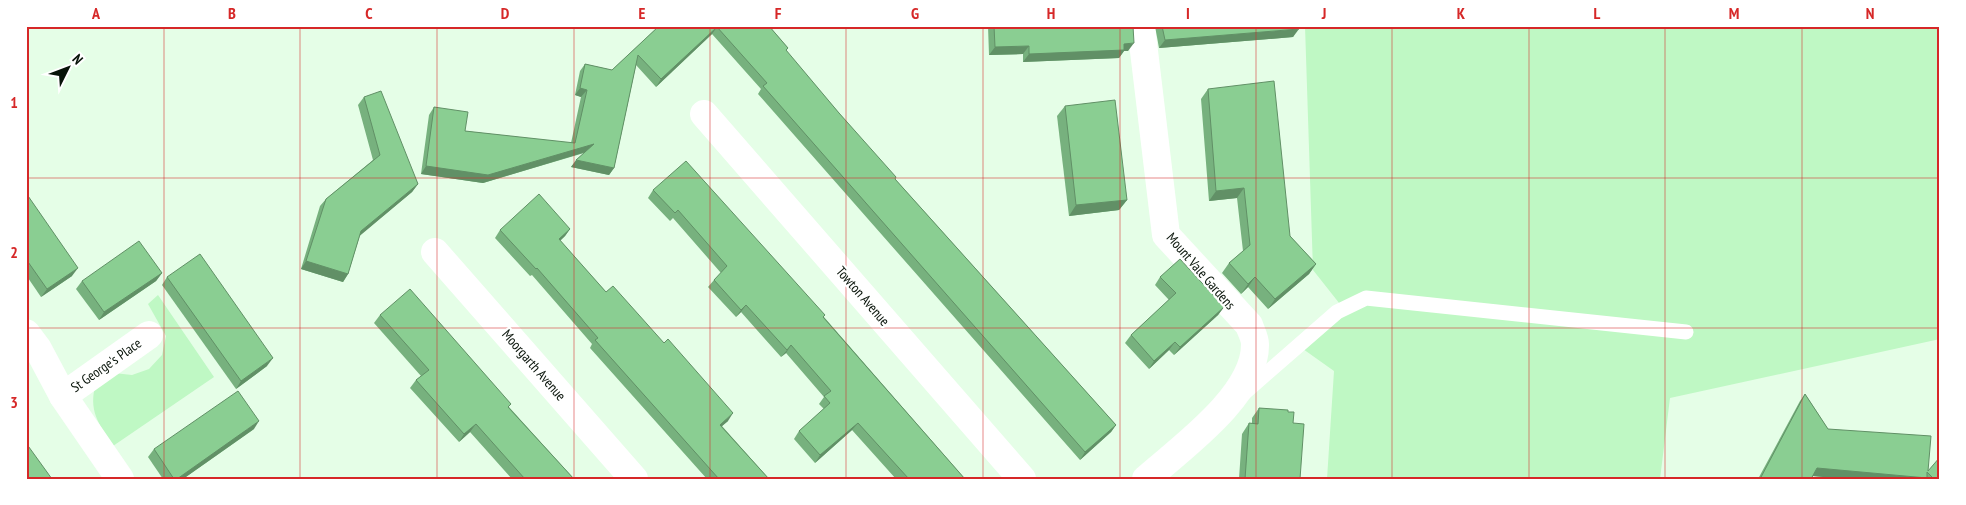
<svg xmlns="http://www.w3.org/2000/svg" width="1966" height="505" font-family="'PT Sans Narrow',sans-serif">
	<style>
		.green { fill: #bff8c4 }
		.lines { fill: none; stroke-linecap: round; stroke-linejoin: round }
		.service { stroke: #fff; stroke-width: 15 }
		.minor { stroke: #fff; stroke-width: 28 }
		.wall { fill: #77b17e }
		.shaded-wall { fill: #619066 }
		.building { fill: #8ace92; stroke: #619066 }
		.grid { fill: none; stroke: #d62828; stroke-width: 1; stroke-opacity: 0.55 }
		.labels { text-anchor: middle; stroke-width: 4.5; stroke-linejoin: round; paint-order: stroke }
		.street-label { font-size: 14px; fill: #081309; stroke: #fff }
		.neatline { fill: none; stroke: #d62828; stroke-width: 2 }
		.grid-label { font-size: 16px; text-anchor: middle; font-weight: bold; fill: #d62828 }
	</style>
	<rect width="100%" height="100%" fill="#e5fee7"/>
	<g class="green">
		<polygon points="1305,26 1940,26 1940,339 1670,398 1660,479 1327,479 1334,371 1303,349 1347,313 1313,270"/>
		<path d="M158,295L214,377L113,446C98,423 88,410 96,383L114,373L132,375L149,369L162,355L166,336L148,304Z"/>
	</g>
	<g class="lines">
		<polyline class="service" points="1244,393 1337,312 1366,298 1686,332"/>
		<g class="minor">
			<path d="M1141,26L1166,235L1249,325C1251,331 1255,338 1255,344C1256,395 1181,448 1146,479"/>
			<polyline points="704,114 1022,479"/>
			<polyline points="435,252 634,479"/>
			<polyline points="26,333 38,349 63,396 120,479"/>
			<polyline points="63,396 149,335"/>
		</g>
	</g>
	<g class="wall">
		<polygon points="659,26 769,26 788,48 786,51 895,179 1116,425 1111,432 1080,460 758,94 761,89 712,34 656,87 636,65 614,168 609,175 571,167 584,153 483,183 421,174 429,115 434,107 465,131 571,143 581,97 575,95 580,71 585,64 612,70"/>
		<polygon points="988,26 1133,26 1128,51 1124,51 1119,58 1023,62 1023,54 989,55"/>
		<polygon points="1155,26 1299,26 1293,37 1159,48"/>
		<polygon points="1208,89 1290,236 1316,264 1309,274 1268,309 1248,287 1241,294 1222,273 1229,263 1243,251 1237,198 1209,201 1201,99"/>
		<polygon points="364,97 418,184 412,192 360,235 348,274 343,282 301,269 320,206 326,199 373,160 358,105"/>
		<polygon points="1065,106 1127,200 1119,210 1069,216 1057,116"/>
		<polygon points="653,190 824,317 965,479 896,479 852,430 815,463 794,439 799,431 824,409 819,404 824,397 786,353 781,357 741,312 736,317 708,287 714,280 721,273 673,218 670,221 648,198"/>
		<polygon points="26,193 72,276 41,297 26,275"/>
		<polygon points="570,229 565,236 560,241 606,292 728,421 722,426 769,479 707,479 590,348 592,344 532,275 530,276 495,238 500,230"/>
		<polygon points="162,273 156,281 99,320 76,289 82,281"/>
		<polygon points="167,277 267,366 236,389 162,285"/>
		<polygon points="1160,277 1224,307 1218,315 1174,355 1169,350 1149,369 1125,343 1131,335 1169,300 1155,285"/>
		<polygon points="380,315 509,407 574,479 512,479 470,432 459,442 410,388 416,380 421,376 374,323"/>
		<polygon points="1805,394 1828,429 1928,471 1940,479 1846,479 1813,476 1811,479 1758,479 1800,401"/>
		<polygon points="1259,408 1288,412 1293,423 1300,479 1239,479 1242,434 1249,423 1252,423 1252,418"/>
		<polygon points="254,429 183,479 163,479 148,457 154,449"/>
	</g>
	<g class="shaded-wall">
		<polygon points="717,27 712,34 656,87 661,79"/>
		<polygon points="1299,29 1293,37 1159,48 1165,40"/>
		<polygon points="1134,43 1128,51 1124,51 1119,58 1023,62 1029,54"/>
		<polygon points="1029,46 1023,54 989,55 995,47"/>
		<polygon points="580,88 587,90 581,97 575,95"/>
		<polygon points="594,144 589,151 483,183 421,174 426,166"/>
		<polygon points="576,160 614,168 609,175 571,167"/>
		<polygon points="418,184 412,192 356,239 361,231"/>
		<polygon points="1244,188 1237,198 1209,201 1216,191"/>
		<polygon points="1127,200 1119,210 1069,216 1076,205"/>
		<polygon points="570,229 565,236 553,247 559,239"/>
		<polygon points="306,261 348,274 343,282 301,269"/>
		<polygon points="1316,264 1309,274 1268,309 1275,299"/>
		<polygon points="78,268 72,276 41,297 47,289"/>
		<polygon points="162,273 156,281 99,320 104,312"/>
		<polygon points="1255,277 1248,287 1241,294 1248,284"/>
		<polygon points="746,305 741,312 736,317 741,310"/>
		<polygon points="1224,307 1218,315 1174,355 1180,347"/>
		<polygon points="1175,342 1169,350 1149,369 1154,361"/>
		<polygon points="791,345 786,353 781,357 787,350"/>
		<polygon points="273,358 267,366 236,389 241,381"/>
		<polygon points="733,413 728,421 715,432 720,425"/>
		<polygon points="259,421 254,429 183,479 177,479"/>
		<polygon points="858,423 852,430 815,463 820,455"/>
		<polygon points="476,424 470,432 459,442 464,434"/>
		<polygon points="1116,425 1111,432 1080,460 1085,452"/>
		<polygon points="1817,468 1927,478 1926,479 1846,479 1812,476"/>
	</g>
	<g class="building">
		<polygon points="659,26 769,26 788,48 786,50 839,113 896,177 895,179 1116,425 1085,452 763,86 767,83 717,27 661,79 638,55 614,168 576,160 594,144 488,175 426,166 434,107 468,112 465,131 575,143 587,90 580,88 585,64 612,70"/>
		<polygon points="994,26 1133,26 1134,43 1124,44 1124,50 1029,54 1029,46 995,47"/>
		<polygon points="1162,26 1299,26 1299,29 1165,40"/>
		<polygon points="1274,81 1290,236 1316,264 1275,299 1255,277 1248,284 1229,263 1250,245 1244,188 1216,191 1208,89"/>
		<polygon points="381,91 418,184 361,231 348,274 306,261 326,199 380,155 364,97"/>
		<polygon points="1115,100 1127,200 1076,205 1065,106"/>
		<polygon points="686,161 825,315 823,317 965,479 909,479 858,423 820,455 799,431 830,403 824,396 831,391 791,345 787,350 746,305 741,310 714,280 727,266 678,210 675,213 653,190"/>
		<polygon points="26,193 78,268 47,289 26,259"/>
		<polygon points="539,194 570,229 559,239 606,292 613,286 664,343 668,339 733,413 720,425 769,479 719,479 595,340 598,338 537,268 536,269 500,230"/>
		<polygon points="139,241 162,273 104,312 82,281"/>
		<polygon points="200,254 273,358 241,381 167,277"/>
		<polygon points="1180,259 1224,307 1180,347 1175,342 1154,361 1131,335 1176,293 1160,277"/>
		<polygon points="410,289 511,404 508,407 574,479 525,479 476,424 464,434 416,380 429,370 380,315"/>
		<polygon points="238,391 259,421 177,479 174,479 154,449"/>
		<polygon points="1805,394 1828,429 1931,436 1928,471 1940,457 1940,479 1934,479 1927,472 1927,478 1817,468 1811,479 1760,479"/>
		<polygon points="1259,408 1288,410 1288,412 1294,412 1293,423 1304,424 1300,479 1245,479 1249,423 1258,424"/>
		<polygon points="26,443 52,479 26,479"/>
	</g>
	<path class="grid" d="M164,26V479M300,26V479M437,26V479M574,26V479M710,26V479M846,26V479M983,26V479M1120,26V479M1256,26V479M1392,26V479M1529,26V479M1665,26V479M1802,26V479M26,178H1940M26,328H1940"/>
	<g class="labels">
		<g class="street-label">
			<text transform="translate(1201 271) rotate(49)" y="5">Mount Vale Gardens</text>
			<text transform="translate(863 296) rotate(49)" y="5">Towton Avenue</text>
			<text transform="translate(106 365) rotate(-35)" y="5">St George's Place</text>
			<text transform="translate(534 365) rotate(49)" y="5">Moorgarth Avenue</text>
		</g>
	</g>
	<rect width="1966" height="505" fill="none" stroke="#ffffff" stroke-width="55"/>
	<g transform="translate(68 68) rotate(48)" stroke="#ffffff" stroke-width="4" paint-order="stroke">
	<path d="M0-4L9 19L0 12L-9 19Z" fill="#081309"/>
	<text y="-8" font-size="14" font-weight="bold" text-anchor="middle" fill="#081309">N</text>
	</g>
	<rect x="28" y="28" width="1910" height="450" class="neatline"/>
	<g class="grid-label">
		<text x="96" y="19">A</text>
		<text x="232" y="19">B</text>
		<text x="369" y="19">C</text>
		<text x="505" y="19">D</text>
		<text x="642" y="19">E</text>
		<text x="778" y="19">F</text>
		<text x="915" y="19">G</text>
		<text x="1051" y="19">H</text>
		<text x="1188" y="19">I</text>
		<text x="1324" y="19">J</text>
		<text x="1461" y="19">K</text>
		<text x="1597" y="19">L</text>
		<text x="1734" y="19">M</text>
		<text x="1870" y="19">N</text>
		<text x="14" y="108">1</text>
		<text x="14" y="258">2</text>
		<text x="14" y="408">3</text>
	</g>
</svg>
